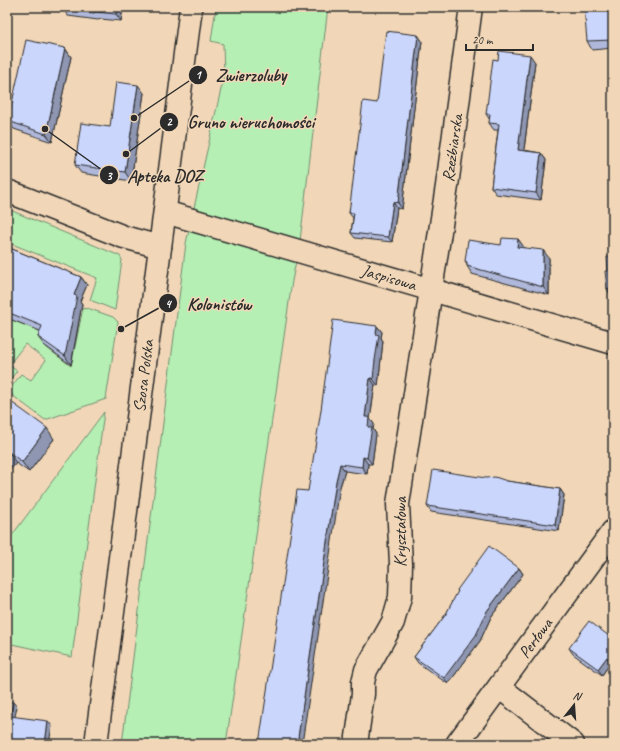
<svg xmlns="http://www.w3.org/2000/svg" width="620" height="751" font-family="Caveat,sans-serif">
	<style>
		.green { fill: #b5efb3; stroke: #708d6f }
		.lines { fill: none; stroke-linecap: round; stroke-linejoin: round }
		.minor-casing { stroke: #2b2b2b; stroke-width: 25 }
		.tertiary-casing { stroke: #2b2b2b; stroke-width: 25 }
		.minor { stroke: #f1d7b8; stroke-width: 22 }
		.tertiary { stroke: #f1d7b8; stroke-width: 22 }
		.wall { fill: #afb8da; stroke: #2b2b2b }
		.shaded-wall { fill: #8e96b1; stroke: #2b2b2b }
		.building { fill: #cbd6fd; stroke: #2b2b2b }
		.labels { text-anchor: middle; stroke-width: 3; stroke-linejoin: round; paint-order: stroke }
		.street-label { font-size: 17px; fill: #2b2b2b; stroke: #f1d7b8 }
		.leader { fill: none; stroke: #2b2b2b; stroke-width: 1.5 }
		.callout-dot { fill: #2b2b2b; stroke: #f1d7b8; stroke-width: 1.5 }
		.mark-label { font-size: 12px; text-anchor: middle; font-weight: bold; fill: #fff }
		.callout-label { font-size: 18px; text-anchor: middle; font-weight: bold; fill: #2b2b2b; stroke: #f1d7b8; stroke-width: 3; stroke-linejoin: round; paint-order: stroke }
	</style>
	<rect width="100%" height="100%" fill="#f1d7b8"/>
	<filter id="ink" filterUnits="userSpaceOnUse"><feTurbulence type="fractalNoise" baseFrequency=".025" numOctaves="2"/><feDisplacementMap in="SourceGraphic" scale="8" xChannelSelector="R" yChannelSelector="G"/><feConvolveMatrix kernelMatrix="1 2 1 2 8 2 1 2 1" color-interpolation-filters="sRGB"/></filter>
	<g filter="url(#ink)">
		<g class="green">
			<polygon points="216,7 328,7 300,241 292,281 264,475 253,558 226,744 122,744 186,243 224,76 223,44 211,41"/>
			<polygon points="10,210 120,256 122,260 115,310 90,300 97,278 7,242 7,211"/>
			<polygon points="83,308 86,309 87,308 113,317 118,322 106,399 45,420 8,392 21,374 31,380 46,360 25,344 9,365 17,371 7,383 7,318 47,334 43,345 71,366"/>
			<polygon points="104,412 72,657 7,643 7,542"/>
		</g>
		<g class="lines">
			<defs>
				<g id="minor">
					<polyline points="7,191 124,237 160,247"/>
					<polyline points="165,212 613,343"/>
					<polyline points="499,687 573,744"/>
					<polyline points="356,744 363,694 363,682 366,670 393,622 400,597 401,564 398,504 447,186 471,7"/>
					<polyline points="457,744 613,531"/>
				</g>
				<polyline id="tertiary" points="96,744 191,7"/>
			</defs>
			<use href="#minor" class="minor-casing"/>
			<use href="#tertiary" class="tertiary-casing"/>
			<use href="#minor" class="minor"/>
			<use href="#tertiary" class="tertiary"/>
		</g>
		<g class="wall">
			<polygon points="123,7 121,21 101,19 98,20 68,16 63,9"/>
			<polygon points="613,7 613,48 592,50 587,41"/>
			<polygon points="418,35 422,41 402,209 397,208 392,242 355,238 351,233 353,218 349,213 377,103"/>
			<polygon points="65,48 71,57 52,142 14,129 8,121"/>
			<polygon points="535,62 524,150 541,153 546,160 541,200 496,194 491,187 498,130 494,130 489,123 490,120 486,114"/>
			<polygon points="144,93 131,181 81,173 75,165 110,127"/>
			<polygon points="518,239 524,248 549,258 549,295 472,274 467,266 467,264 465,261 501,245"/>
			<polygon points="7,247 81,277 87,285 80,301 82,304 71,365 44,345 38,337 40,331 7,318"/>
			<polygon points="613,257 613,302 610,298 610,294 607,289 608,271"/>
			<polygon points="377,326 382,332 381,338 383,341 378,386 375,385 370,419 374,424 373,429 376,434 372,464 368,464 367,474 345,471 340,487 308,491"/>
			<polygon points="7,399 54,439 29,472 16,463 7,474"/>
			<polygon points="507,481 560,489 564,495 559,531 431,512 427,506"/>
			<polygon points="519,568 523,574 491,617 480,641 448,684 418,663 414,657 446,614 458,592 457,590"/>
			<polygon points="613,639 613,664 611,662 602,675 573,654 569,648"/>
		</g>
		<g class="shaded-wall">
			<polygon points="117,7 123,7 121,21 116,14"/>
			<polygon points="418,35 422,41 402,209 398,203"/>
			<polygon points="65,48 71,57 52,142 46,134"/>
			<polygon points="530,55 535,62 523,157 518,150"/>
			<polygon points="138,85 144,93 131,181 125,172"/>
			<polygon points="541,153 546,160 541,200 536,193"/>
			<polygon points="393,202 397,208 392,242 388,237"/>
			<polygon points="518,239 524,247 523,255 517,247"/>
			<polygon points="543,250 549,258 549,295 543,287"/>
			<polygon points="81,277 87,285 80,301 82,304 71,365 65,356 74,295"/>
			<polygon points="377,326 382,332 381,338 383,341 378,386 373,379 376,334"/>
			<polygon points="370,378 375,385 370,419 374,424 373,429 376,434 372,464 367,458 368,427 365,417"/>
			<polygon points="47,428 54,439 29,472 22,462"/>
			<polygon points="9,452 16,463 7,474 7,455"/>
			<polygon points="363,457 368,464 367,474 362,467"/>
			<polygon points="340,464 345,471 340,487 302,744 297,744 336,481"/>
			<polygon points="560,489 564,495 559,531 555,525"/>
			<polygon points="519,568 523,574 491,617 480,641 448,684 444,678 487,611"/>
			<polygon points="607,657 611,662 602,675 598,669"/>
			<polygon points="13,702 17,707 14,721 10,716"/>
			<polygon points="48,721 52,726 49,744 45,744"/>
		</g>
		<g class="building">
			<polygon points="64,7 117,7 116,14 96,12 93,13 63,9"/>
			<polygon points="584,7 613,7 613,40 587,41"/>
			<polygon points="386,31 418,35 398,203 393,202 388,237 351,233 354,213 349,213 363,101 377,103"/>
			<polygon points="26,40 65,48 46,134 8,121"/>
			<polygon points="499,51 530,55 518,150 541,153 536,193 491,187 499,124 489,123 490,114 486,114 493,59 498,60"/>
			<polygon points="116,82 138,85 125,172 75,165 81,123 110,127"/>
			<polygon points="502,238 518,239 517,247 543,250 543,287 467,266 467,262 465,261 468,240 501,245"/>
			<polygon points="7,247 81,277 74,295 77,296 65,356 38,337 42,326 7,312"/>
			<polygon points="607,257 613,257 613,298 610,298 610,288 607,289 605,271 608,271"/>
			<polygon points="333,320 377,326 376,334 379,335 375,360 373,379 370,378 365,417 369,417 368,427 372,427 367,458 363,457 362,467 340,464 336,481 297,744 259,744 297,490 308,491 321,410"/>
			<polygon points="7,399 47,428 22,462 9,452 7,455"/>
			<polygon points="433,470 486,478 495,477 507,481 560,489 555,525 427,506"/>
			<polygon points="489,546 519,568 487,611 476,635 444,678 414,657 446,614 458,591 457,590"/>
			<polygon points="589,621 613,639 613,657 611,660 607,657 598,669 569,648"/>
			<polygon points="7,701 13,702 10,716 48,721 45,744 7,744"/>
		</g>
	</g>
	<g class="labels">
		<g class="street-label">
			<text transform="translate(452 148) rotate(-82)" y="6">Rzeźbiarska</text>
			<text transform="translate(389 277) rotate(16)" y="6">Jaspisowa</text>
			<text transform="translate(143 376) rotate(-83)" y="6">Szosa Polska</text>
			<text transform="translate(400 532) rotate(-90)" y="6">Kryształowa</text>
			<text transform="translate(535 638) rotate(-54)" y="6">Perłowa</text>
		</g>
	</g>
	<path class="leader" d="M134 118L198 75M126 154L169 122M45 129L109 175M121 329L168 303"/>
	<g class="callout-dot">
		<circle cx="134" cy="118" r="4"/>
		<circle cx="126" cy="154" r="4"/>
		<circle cx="45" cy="129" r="4"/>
		<circle cx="121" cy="329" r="4"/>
		<circle cx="198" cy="75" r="10"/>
		<circle cx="169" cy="122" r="10"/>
		<circle cx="109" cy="175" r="10"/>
		<circle cx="168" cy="303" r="10"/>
	</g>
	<g class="mark-label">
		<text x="198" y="79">1</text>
		<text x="169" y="126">2</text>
		<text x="109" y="180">3</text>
		<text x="168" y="308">4</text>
	</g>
	<g class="callout-label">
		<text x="251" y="81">Zwierzoluby</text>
		<text x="251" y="128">Gruno nieruchomości</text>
		<text x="165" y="182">Apteka DOZ</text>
		<text x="219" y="310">Kolonistów</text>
	</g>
	<rect width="620" height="751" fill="none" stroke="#f1d7b8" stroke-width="24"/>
	<rect x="12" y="12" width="596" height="727" fill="none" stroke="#2b2b2b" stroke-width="1.5" filter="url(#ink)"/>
	<g transform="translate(574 705) rotate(17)" stroke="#f1d7b8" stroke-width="3" paint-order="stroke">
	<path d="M0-3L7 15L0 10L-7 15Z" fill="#2b2b2b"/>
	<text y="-6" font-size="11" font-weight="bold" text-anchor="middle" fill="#2b2b2b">N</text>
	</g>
	<path d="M466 44v6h67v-6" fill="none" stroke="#2b2b2b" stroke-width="2"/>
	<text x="472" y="44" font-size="12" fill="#2b2b2b" stroke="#f1d7b8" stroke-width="3" paint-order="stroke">20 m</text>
</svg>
